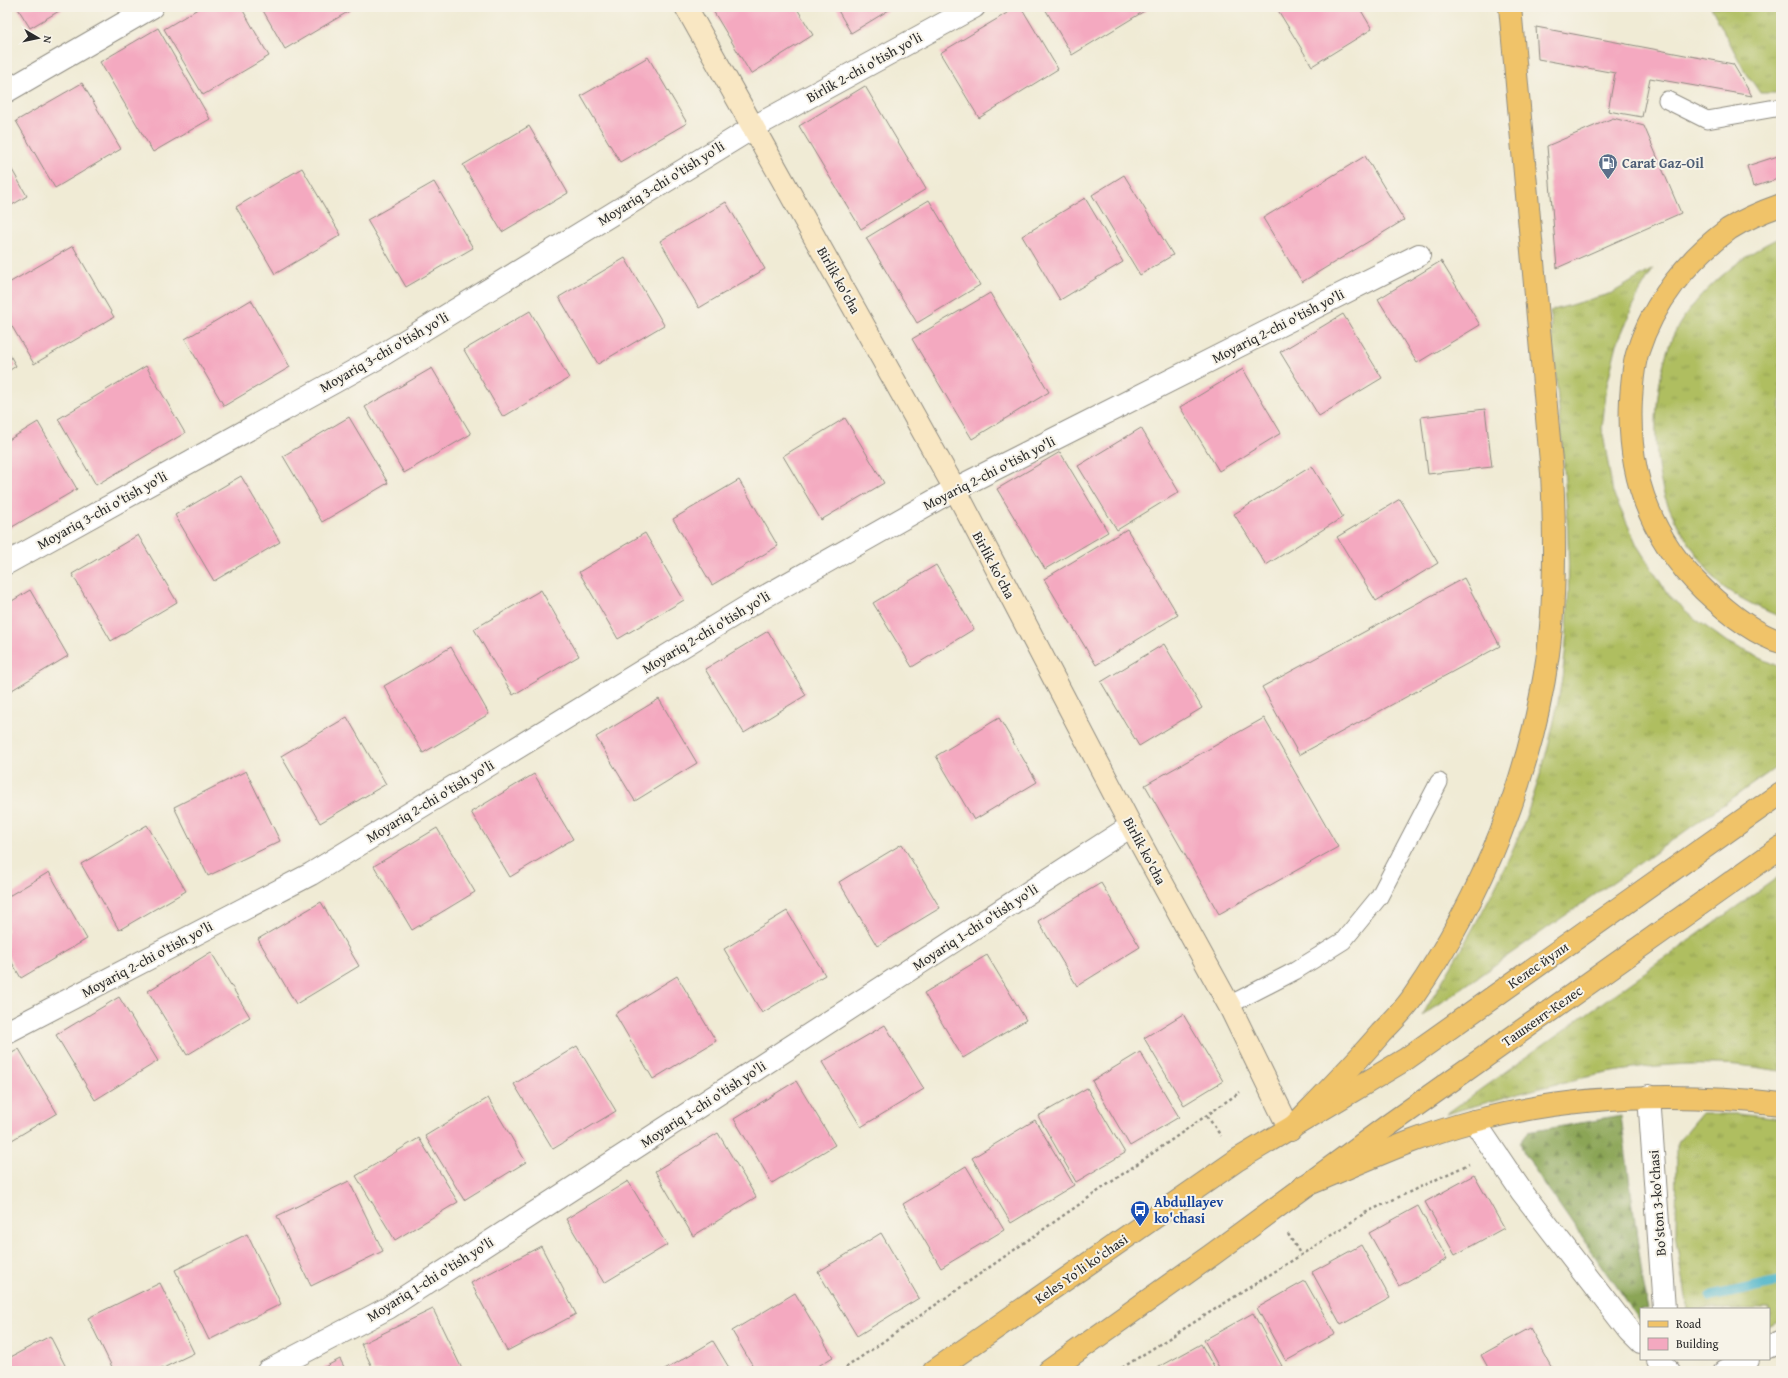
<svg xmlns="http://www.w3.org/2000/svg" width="1788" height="1378" font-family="'Gentium Book Plus',serif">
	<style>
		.grass { fill: url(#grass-tufts); stroke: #6d7446 }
		.forest { fill: url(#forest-firs); stroke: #5b6841 }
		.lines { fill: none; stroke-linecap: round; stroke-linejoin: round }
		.stream { stroke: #4ab3c8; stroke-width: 10 }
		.building { fill: #f4a9c0 }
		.lane-casing { stroke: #8e8b80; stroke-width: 19 }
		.street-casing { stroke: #8e8b80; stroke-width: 24 }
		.secondary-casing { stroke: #8e8b80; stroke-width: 24 }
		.primary-casing { stroke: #8e8b80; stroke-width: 24 }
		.highway-casing { stroke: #8e8b80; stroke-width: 24 }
		.path { stroke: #8e8b80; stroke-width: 2.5; stroke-dasharray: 3 3; stroke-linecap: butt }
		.lane { stroke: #fff; stroke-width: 17 }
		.street { stroke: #fff; stroke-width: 22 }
		.secondary { stroke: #f9e7c3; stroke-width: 22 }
		.primary { stroke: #f0c369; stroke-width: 22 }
		.highway { stroke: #f0c369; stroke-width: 22 }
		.labels { text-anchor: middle; stroke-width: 4; stroke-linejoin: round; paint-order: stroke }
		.street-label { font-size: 14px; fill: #2b2b2b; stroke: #f7f3e8 }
		.service-label { font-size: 14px; font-weight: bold; fill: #4e5e75; stroke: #f7f3e8; text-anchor: start }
		.transit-label { font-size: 14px; font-weight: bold; fill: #164399; stroke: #f7f3e8; text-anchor: start }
	</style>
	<defs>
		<pattern id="grass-tufts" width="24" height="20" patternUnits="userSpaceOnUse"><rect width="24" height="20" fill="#afbe61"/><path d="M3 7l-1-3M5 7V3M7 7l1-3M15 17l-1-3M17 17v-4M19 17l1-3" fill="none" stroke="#8f9b50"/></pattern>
		<pattern id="forest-firs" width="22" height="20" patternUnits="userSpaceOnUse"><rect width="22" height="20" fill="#8ba557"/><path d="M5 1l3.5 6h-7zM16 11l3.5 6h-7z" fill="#728748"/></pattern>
	</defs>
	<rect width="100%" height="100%" fill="#f7f3e8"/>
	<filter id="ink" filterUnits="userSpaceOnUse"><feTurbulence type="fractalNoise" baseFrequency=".025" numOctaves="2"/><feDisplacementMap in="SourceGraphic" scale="8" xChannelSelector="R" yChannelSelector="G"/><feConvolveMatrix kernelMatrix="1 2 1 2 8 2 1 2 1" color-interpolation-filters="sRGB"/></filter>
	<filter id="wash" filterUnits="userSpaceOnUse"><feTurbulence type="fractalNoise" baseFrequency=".012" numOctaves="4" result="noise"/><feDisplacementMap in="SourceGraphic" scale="16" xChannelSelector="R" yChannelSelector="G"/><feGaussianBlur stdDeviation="0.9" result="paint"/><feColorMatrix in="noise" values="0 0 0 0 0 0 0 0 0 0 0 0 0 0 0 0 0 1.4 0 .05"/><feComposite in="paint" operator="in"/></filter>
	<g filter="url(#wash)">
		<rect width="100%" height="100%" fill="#f0ebd5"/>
		<g class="grass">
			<polygon points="1711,7 1781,7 1781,93 1760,93 1743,68"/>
			<path d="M1781,237V617C1763,610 1731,595 1717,582C1711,576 1706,567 1701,560C1687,541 1673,520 1665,497C1650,453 1654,378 1673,336C1691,297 1743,253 1781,237Z"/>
			<path d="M1653,269L1638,295L1617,344L1607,385L1602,428L1613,493L1638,547L1669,596L1694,618L1727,642L1781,668V764L1422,1016C1448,970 1477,925 1500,877C1533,810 1557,729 1565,654C1576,540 1559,425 1550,311L1612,293Z"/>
			<path d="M1781,875V1071C1760,1068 1738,1064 1717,1064C1624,1061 1535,1089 1446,1114Z"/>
			<polygon points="1701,1114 1739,1114 1781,1119 1781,1321 1769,1327 1769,1309 1688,1309 1676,1234 1677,1143"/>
		</g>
		<polygon class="forest" points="1621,1116 1643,1282 1649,1309 1641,1309 1641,1323 1524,1154 1520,1142 1528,1132"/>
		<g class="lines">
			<polyline class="stream" points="1710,1297 1781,1281"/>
		</g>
		<g id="blocks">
			<g class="building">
				<polygon points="17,7 66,7 30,28"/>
				<polygon points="201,7 241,7 269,56 203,95 164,29"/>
				<polygon points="261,7 350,7 351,10 285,49"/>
				<polygon points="716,7 796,7 813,35 751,74 712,9"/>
				<polygon points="836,7 894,7 851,33"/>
				<polygon points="1017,7 1021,7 1058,69 979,118 940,53"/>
				<polygon points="1044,7 1151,7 1072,55"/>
				<polygon points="1276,7 1359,7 1372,29 1312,66"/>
				<polygon points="1536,27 1733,64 1752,96 1650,78 1642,117 1608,111 1615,73 1538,59"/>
				<polygon points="158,28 210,119 153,152 100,62"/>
				<polygon points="648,57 687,123 620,162 581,96"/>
				<polygon points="82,83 121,149 55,188 16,121"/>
				<polygon points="865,86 926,189 861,229 799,126"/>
				<polygon points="1613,118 1644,126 1681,213 1557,268 1547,146"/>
				<polygon points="529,126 568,193 502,232 463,165"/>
				<polygon points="1781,155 1781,178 1753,187 1747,166"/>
				<polygon points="1365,156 1404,220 1302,282 1263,218"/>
				<polygon points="7,161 27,196 7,208"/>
				<polygon points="302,168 341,235 275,274 236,207"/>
				<polygon points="1124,175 1173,255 1140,275 1092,195"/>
				<polygon points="434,182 473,248 406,287 367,220"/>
				<polygon points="1085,198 1123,262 1060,300 1022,236"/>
				<polygon points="929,200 980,285 917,323 866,238"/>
				<polygon points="726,202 765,269 699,308 660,241"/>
				<polygon points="73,246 114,317 34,364 7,318 7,284"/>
				<polygon points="625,258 664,325 598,364 559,297"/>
				<polygon points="1441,261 1480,325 1417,363 1378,299"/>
				<polygon points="990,293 1049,392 972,439 912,339"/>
				<polygon points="251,300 290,367 224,406 185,339"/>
				<polygon points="530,311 569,378 503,417 464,350"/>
				<polygon points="1343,314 1382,378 1319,416 1280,352"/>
				<polygon points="7,350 16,366 7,372"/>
				<polygon points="146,366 185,433 96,485 58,419"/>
				<polygon points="432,368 471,434 404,473 365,407"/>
				<polygon points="1243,369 1281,433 1219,471 1180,407"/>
				<polygon points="1485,409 1492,467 1428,474 1421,417"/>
				<polygon points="349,417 388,483 322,522 283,456"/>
				<polygon points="845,418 884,483 821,520 783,456"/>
				<polygon points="38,422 77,489 7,530 7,441"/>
				<polygon points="1141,428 1179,492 1117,530 1078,466"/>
				<polygon points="1060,452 1108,532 1045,569 997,489"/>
				<polygon points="1312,466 1343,517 1266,565 1234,514"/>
				<polygon points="241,476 280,542 214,581 175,515"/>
				<polygon points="739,480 778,546 712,585 673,519"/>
				<polygon points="1400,499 1438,563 1376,601 1337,537"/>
				<polygon points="1127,529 1178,615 1096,665 1044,579"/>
				<polygon points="645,533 684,600 618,639 579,572"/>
				<polygon points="138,535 177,602 111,641 72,574"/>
				<polygon points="936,565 974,629 912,667 873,603"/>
				<polygon points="1464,578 1500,646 1299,755 1262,687"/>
				<polygon points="30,590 68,656 7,693 7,604"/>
				<polygon points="541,590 579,656 513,695 474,629"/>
				<polygon points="768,631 806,695 744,733 705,669"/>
				<polygon points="1164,644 1202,708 1139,746 1101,682"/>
				<polygon points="451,647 489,714 423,753 384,686"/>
				<polygon points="659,699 697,763 635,801 596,737"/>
				<polygon points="347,717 386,784 320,823 281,756"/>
				<polygon points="999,718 1037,782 974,820 936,756"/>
				<polygon points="1264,718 1338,847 1219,914 1145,785"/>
				<polygon points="246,771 280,841 208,876 174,807"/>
				<polygon points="534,774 573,839 510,877 471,812"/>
				<polygon points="147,825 186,891 119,930 81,864"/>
				<polygon points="437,828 475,892 412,930 374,866"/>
				<polygon points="902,844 940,908 877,946 839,882"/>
				<polygon points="49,872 87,939 21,978 7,954 7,897"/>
				<polygon points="1101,883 1140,947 1077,986 1038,921"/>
				<polygon points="321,902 359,966 296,1004 258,939"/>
				<polygon points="787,911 825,975 762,1013 724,949"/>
				<polygon points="211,952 250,1017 187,1055 148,991"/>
				<polygon points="987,955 1026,1020 963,1058 924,993"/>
				<polygon points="677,976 716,1041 653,1079 615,1014"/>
				<polygon points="119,997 158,1061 95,1100 56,1035"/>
				<polygon points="1183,1014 1223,1081 1184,1105 1144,1038"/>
				<polygon points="885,1025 924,1089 861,1127 822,1062"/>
				<polygon points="577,1046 616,1111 553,1149 514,1084"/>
				<polygon points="19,1049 57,1113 7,1143 7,1056"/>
				<polygon points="1140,1052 1179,1117 1130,1146 1092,1081"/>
				<polygon points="796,1081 835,1145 772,1183 734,1119"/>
				<polygon points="1087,1088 1125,1153 1076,1182 1038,1116"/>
				<polygon points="488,1098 526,1162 464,1200 425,1136"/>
				<polygon points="1035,1120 1074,1185 1011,1223 972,1158"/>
				<polygon points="718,1133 756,1197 693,1236 655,1171"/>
				<polygon points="419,1138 458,1202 395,1240 356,1176"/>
				<polygon points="966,1166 1004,1230 941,1268 903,1204"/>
				<polygon points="1474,1175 1504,1228 1455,1255 1425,1202"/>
				<polygon points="349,1181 383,1251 311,1286 277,1216"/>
				<polygon points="628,1181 667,1245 604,1283 566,1219"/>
				<polygon points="1418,1206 1447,1259 1399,1286 1369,1233"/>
				<polygon points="881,1233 919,1298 857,1336 818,1272"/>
				<polygon points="247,1234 281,1304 209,1340 175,1270"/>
				<polygon points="1361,1245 1390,1298 1341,1325 1312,1272"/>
				<polygon points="541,1246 576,1314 507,1351 471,1283"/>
				<polygon points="1305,1281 1335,1334 1286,1361 1257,1308"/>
				<polygon points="160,1283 194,1353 157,1371 114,1371 88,1318"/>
				<polygon points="795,1293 833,1357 810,1371 756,1371 732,1331"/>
				<polygon points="433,1309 463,1371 374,1371 361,1344"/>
				<polygon points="1253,1313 1282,1366 1272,1371 1221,1371 1204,1340"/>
				<polygon points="1530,1328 1554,1371 1490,1371 1481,1355"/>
				<polygon points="50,1336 68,1371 7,1371 7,1359"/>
				<polygon points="713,1341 731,1371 663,1371"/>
				<polygon points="1201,1344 1216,1371 1152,1371"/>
				<polygon points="340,1359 346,1371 317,1371"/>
			</g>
		</g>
	</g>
	<g filter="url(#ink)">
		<use href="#blocks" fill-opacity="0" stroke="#8e8b80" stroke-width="1"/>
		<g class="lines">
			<defs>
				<g id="lane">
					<polyline points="1667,100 1707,120 1781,107"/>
					<polyline points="1229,1005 1295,971 1343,941 1379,897 1439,782"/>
				</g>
				<g id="street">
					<polyline points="7,91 152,7"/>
					<polyline points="7,563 374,360 754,127 974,7"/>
					<polyline points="7,1032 311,874 750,605 955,489 1419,255"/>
					<polyline points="1649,1096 1664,1309"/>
					<polyline points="1474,1121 1522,1192 1629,1331 1641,1343"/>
					<polyline points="1769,1348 1781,1342"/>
					<polyline points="1657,1359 1670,1371"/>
					<polyline points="268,1371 388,1308 1131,826"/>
					<polyline points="1725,1371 1748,1359"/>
				</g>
				<polyline id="secondary" points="686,7 955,489 1131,826 1229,1005 1290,1130"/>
				<g id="primary">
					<polyline points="934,1371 1237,1160 1406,1059 1781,793"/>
					<polyline points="1049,1371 1213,1254 1390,1124 1781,847"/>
				</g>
				<g id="highway">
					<path d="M1781,205C1764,211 1745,219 1729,229C1688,259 1653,303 1638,351C1633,365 1632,384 1631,399C1627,473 1650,538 1704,590C1725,610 1753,634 1781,642"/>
					<path d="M1290,1130C1321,1098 1352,1067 1381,1033C1392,1022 1404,1010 1413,997C1483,896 1531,776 1548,654C1556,594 1555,533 1552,473L1510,7"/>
					<path d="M1304,1186C1360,1163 1416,1136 1474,1121C1573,1095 1680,1092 1781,1104"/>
				</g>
			</defs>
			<use href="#lane" class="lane-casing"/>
			<use href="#street" class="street-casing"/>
			<use href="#secondary" class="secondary-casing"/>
			<use href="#primary" class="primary-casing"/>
			<use href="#highway" class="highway-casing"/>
			<g class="path">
				<polyline points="1207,1116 1221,1136"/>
				<polyline points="1288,1234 1301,1255"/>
				<polyline points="841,1371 1240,1092"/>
				<polyline points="1117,1371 1301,1255 1365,1213 1469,1164"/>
			</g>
			<use href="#lane" class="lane"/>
			<use href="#street" class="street"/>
			<use href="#secondary" class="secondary"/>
			<use href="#primary" class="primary"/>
			<use href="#highway" class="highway"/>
		</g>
	</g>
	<defs>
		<symbol id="fuel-pin" viewBox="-11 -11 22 30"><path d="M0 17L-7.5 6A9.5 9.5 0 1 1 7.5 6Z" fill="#5c6f8a" stroke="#f7f3e8"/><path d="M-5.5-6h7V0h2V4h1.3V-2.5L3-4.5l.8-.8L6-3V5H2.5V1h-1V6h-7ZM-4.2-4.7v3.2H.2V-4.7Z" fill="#fff"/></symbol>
		<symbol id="bus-pin" viewBox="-11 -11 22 30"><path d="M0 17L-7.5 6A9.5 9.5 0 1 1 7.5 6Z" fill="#1a4fb4" stroke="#f7f3e8"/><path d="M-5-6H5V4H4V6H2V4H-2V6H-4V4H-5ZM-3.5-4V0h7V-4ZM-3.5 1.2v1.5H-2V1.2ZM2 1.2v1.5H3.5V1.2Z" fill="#fff"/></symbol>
	</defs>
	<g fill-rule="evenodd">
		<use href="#fuel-pin" x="1597" y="152" width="22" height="30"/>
		<use href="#bus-pin" x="1129" y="1199" width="22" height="30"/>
	</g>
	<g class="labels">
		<g class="street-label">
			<text transform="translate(864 67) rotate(-29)" y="5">Birlik 2-chi o'tish yo'li</text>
			<text transform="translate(661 183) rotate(-32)" y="5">Moyariq 3-chi o'tish yo'li</text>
			<text transform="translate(839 280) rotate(61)" y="5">Birlik ko'cha</text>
			<text transform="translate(1278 326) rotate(-27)" y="5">Moyariq 2-chi o'tish yo'li</text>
			<text transform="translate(384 352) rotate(-30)" y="5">Moyariq 3-chi o'tish yo'li</text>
			<text transform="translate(989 473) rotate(-27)" y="5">Moyariq 2-chi o'tish yo'li</text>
			<text transform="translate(102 510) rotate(-29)" y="5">Moyariq 3-chi o'tish yo'li</text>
			<text transform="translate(994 565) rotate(62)" y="5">Birlik ko'cha</text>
			<text transform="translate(706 632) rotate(-31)" y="5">Moyariq 2-chi o'tish yo'li</text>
			<text transform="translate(430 801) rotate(-31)" y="5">Moyariq 2-chi o'tish yo'li</text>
			<text transform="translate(1145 851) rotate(62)" y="5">Birlik ko'cha</text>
			<text transform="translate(975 927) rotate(-33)" y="5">Moyariq 1-chi o'tish yo'li</text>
			<text transform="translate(147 959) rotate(-28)" y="5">Moyariq 2-chi o'tish yo'li</text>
			<text transform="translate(1538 965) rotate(-35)" y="5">Келес йули</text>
			<text transform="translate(1542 1016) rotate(-35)" y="5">Ташкент-Келес</text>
			<text transform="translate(703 1104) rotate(-33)" y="5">Moyariq 1-chi o'tish yo'li</text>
			<text transform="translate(1657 1203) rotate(-94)" y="5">Bo'ston 3-ko'chasi</text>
			<text transform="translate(1081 1269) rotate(-35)" y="5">Keles Yoʻli koʻchasi</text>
			<text transform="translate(430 1279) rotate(-32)" y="5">Moyariq 1-chi o'tish yo'li</text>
		</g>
		<g class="service-label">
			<text x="1622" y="168">Carat Gaz-Oil</text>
		</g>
		<g class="transit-label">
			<text x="1154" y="1207">Abdullayev<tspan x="1154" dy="16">ko'chasi</tspan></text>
		</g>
	</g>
	<rect width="1788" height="1378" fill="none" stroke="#f7f3e8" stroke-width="24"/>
	<rect x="1640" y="1308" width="130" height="52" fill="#f7f3e8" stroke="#a5a39c"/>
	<rect x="1648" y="1321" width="20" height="6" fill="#f0c369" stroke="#a5a39c"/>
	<text x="1676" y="1328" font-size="12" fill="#2b2b2b">Road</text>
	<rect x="1648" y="1338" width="20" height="12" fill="#f4a9c0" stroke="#a5a39c"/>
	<text x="1676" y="1348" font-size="12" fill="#2b2b2b">Building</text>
	<g transform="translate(38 38) rotate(99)" stroke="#f7f3e8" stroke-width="3" paint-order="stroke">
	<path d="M0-3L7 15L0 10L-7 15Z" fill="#2b2b2b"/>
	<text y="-6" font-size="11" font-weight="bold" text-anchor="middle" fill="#2b2b2b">N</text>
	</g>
</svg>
